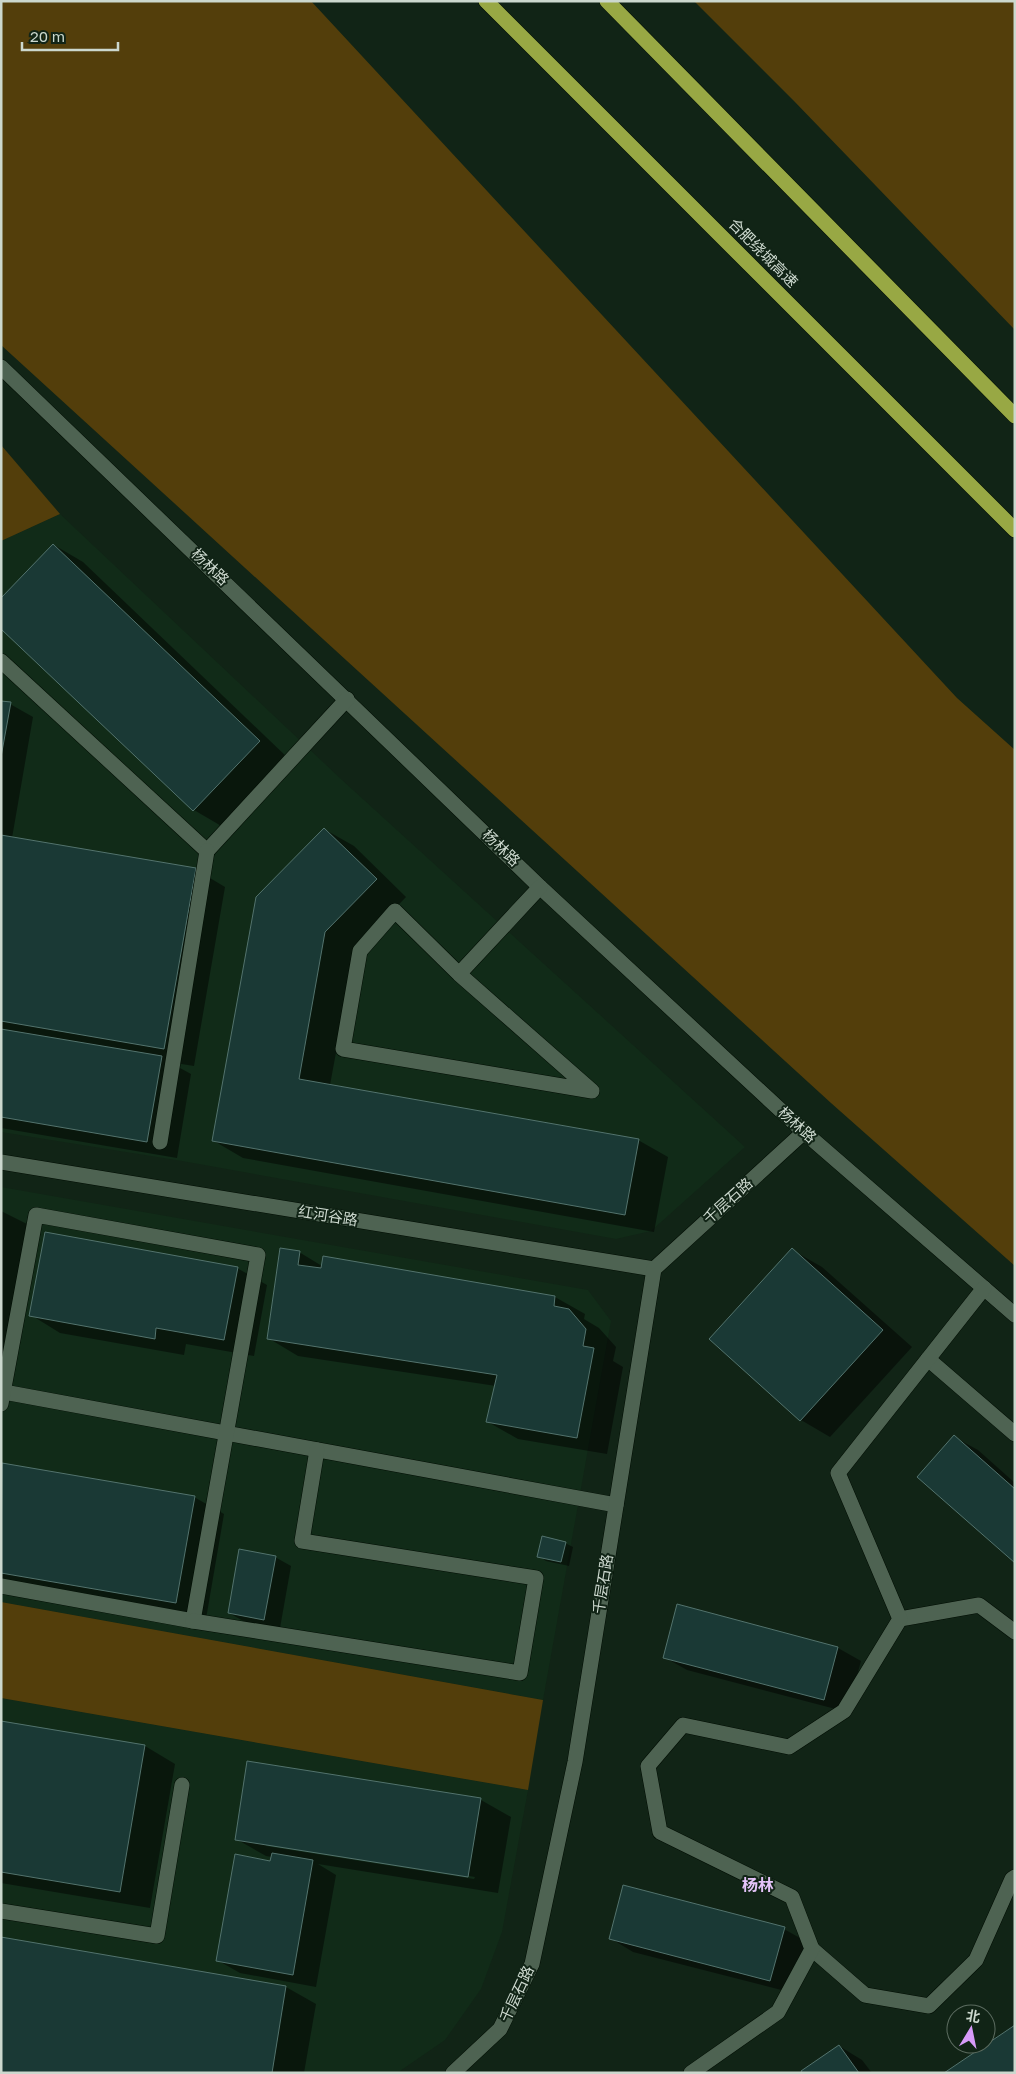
<svg xmlns="http://www.w3.org/2000/svg" width="1016" height="2074" font-family="'Golos Text','Noto Sans SC',sans-serif">
	<style>
		.built { fill: #112b18 }
		.green { fill: #533e0b }
		.shadow { fill: #0007; fill-rule: evenodd }
		.building { fill: #1a3935; stroke: #53736d }
		.lines { fill: none; stroke-linecap: round; stroke-linejoin: round }
		.minor-casing { stroke: #000d03; stroke-width: 16 }
		.highway-casing { stroke: #000d03; stroke-width: 16 }
		.minor { stroke: #4e6352; stroke-width: 15 }
		.highway { stroke: #98a844; stroke-width: 15 }
		.labels { text-anchor: middle; stroke-width: 4; stroke-linejoin: round; paint-order: stroke }
		.street-label { font-size: 15px; fill: #ccd8ce; stroke: #112416 }
		.neighbourhood-label { font-size: 16px; font-weight: bold; fill: #e5c4fa; stroke: #112416 }
	</style>
	<rect width="100%" height="100%" fill="#112416"/>
	<g class="built">
		<polygon points="60,514 342,780 745,1147 651,1231 616,1239 182,1161 1,1132 1,541"/>
		<polygon points="1,1187 588,1290 611,1321 543,1700 1,1602"/>
		<polygon points="1,1698 528,1790 502,1932 481,1989 445,2040 397,2073 1,2073"/>
	</g>
	<g class="green">
		<polygon points="1,1 311,1 957,698 1015,750 1015,1266 831,1103 1,345"/>
		<polygon points="694,1 1015,1 1015,330 794,101"/>
		<polygon points="1,445 60,514 1,541"/>
		<polygon points="1,1602 543,1700 528,1790 1,1698"/>
	</g>
	<g class="shadow">
		<polygon points="54,545 83,562 289,759 223,827 194,810"/>
		<polygon points="1,702 10,704 33,717 12,838 195,869 225,887 194,1066 169,1062 191,1074 177,1158 1,1128"/>
		<polygon points="324,829 354,846 406,897 355,950 330,1085 638,1140 668,1157 654,1232 243,1158 214,1141"/>
		<polygon points="1,1211 35,1228 13,1361 1,1359"/>
		<polygon points="792,1250 822,1267 912,1347 830,1437 801,1420"/>
		<polygon points="299,1252 322,1266 555,1297 585,1314 584,1319 599,1328 616,1347 613,1361 623,1367 607,1454 518,1439 488,1422 496,1386 298,1356 268,1338"/>
		<polygon points="237,1268 267,1285 254,1356 186,1344 184,1355 60,1333 31,1315"/>
		<polygon points="954,1437 978,1450 1015,1483 1015,1561"/>
		<polygon points="3,1464 194,1497 224,1514 206,1619 15,1586 1,1578 1,1475"/>
		<polygon points="565,1543 573,1547 569,1566 546,1561 539,1556"/>
		<polygon points="275,1557 291,1566 280,1628 245,1622 229,1613"/>
		<polygon points="838,1648 861,1661 847,1712 687,1670 664,1657"/>
		<polygon points="1,1722 145,1746 175,1764 150,1908 1,1883"/>
		<path d="M248,1762L481,1800L511,1817L498,1893L318,1864L336,1875L316,1987L240,1973L217,1960L271,1862L272,1857L266,1856L236,1839ZM266,1843L475,1877L474,1879L266,1846Z"/>
		<polygon points="784,1929 807,1942 793,1993 633,1952 610,1938"/>
		<polygon points="1,1938 286,1987 316,2004 304,2073 1,2073"/>
		<polygon points="839,2046 862,2060 872,2073 804,2073"/>
	</g>
	<g class="building">
		<polygon points="53,544 260,741 193,811 1,629 1,598"/>
		<polygon points="1,701 11,702 1,757"/>
		<polygon points="324,828 377,879 325,932 299,1079 639,1139 625,1215 212,1141 256,897"/>
		<polygon points="1,835 196,868 164,1049 1,1021"/>
		<polygon points="1,1029 162,1056 147,1142 1,1117"/>
		<polygon points="45,1232 238,1267 224,1340 156,1328 155,1339 29,1316"/>
		<polygon points="280,1248 300,1251 298,1265 321,1268 323,1256 555,1296 554,1306 569,1309 586,1329 583,1346 594,1348 577,1438 486,1422 497,1375 267,1339"/>
		<polygon points="792,1248 883,1330 800,1421 709,1339"/>
		<polygon points="954,1435 1015,1489 1015,1563 917,1477"/>
		<polygon points="2,1463 195,1496 176,1603 1,1573"/>
		<polygon points="542,1536 566,1542 561,1562 537,1557"/>
		<polygon points="239,1549 276,1556 264,1620 228,1613"/>
		<polygon points="677,1604 838,1647 824,1700 663,1658"/>
		<polygon points="1,1721 145,1745 120,1892 1,1872"/>
		<polygon points="247,1761 481,1798 468,1877 235,1840"/>
		<polygon points="272,1853 313,1860 293,1975 216,1961 235,1854 270,1861"/>
		<polygon points="623,1885 785,1927 770,1981 609,1939"/>
		<polygon points="1,1937 286,1986 272,2073 1,2073"/>
		<polygon points="1015,2025 1015,2073 944,2073"/>
		<polygon points="839,2045 859,2073 802,2073 801,2071"/>
	</g>
	<g class="lines">
		<defs>
			<g id="minor">
				<polyline points="1,367 540,887 804,1132 1015,1315"/>
				<polyline points="1,661 207,851 347,699"/>
				<polyline points="459,974 592,1091 343,1049 360,951 395,911 459,974 540,887"/>
				<polyline points="160,1142 207,851"/>
				<polyline points="1,1162 654,1269"/>
				<polyline points="928,1359 1015,1434"/>
				<polyline points="4,1392 616,1505"/>
				<polyline points="1,1404 36,1215 258,1255 193,1621 1,1586"/>
				<polyline points="900,1619 979,1605 1015,1632"/>
				<polyline points="193,1621 520,1673 536,1578 302,1541 317,1450"/>
				<polyline points="1,1911 157,1936 182,1785"/>
				<polyline points="812,1949 865,1995 929,2006 976,1960 1012,1879 1015,1877"/>
				<polyline points="453,2073 500,2029 532,1964 575,1762 654,1269 804,1132"/>
				<polyline points="691,2073 778,2012 812,1949 792,1897 660,1832 648,1766 683,1725 789,1747 844,1711 900,1619 838,1473 984,1288"/>
			</g>
			<g id="highway">
				<polyline points="486,1 1015,530"/>
				<polyline points="607,1 1015,416"/>
			</g>
		</defs>
		<use href="#minor" class="minor-casing"/>
		<use href="#highway" class="highway-casing"/>
		<use href="#minor" class="minor"/>
		<use href="#highway" class="highway"/>
	</g>
	<g class="labels">
		<g class="street-label">
			<text transform="translate(763 253) rotate(45)" y="5">合肥绕城高速</text>
			<text transform="translate(210 567) rotate(44)" y="5">杨林路</text>
			<text transform="translate(501 848) rotate(44)" y="5">杨林路</text>
			<text transform="translate(797 1125) rotate(42)" y="5">杨林路</text>
			<text transform="translate(728 1201) rotate(-42)" y="5">千层石路</text>
			<text transform="translate(328 1216) rotate(9)" y="5">红河谷路</text>
			<text transform="translate(603 1584) rotate(-81)" y="5">千层石路</text>
			<text transform="translate(517 1994) rotate(-65)" y="5">千层石路</text>
		</g>
		<g class="neighbourhood-label">
			<text x="758" y="1891">杨林</text>
		</g>
	</g>
	<rect width="1016" height="2074" fill="none" stroke="#ccd8ce" stroke-width="5"/>
	<g transform="translate(971 2029) rotate(10)"><circle r="24" fill="#112416" stroke="#5c6c60"/>
	<path d="M0-4L9 19L0 12L-9 19Z" fill="#d79bf9"/>
	<text y="-8" font-size="14" font-weight="bold" text-anchor="middle" fill="#ccd8ce">北</text>
	</g>
	<path d="M22 42v8h96v-8" fill="none" stroke="#ccd8ce" stroke-width="2.5"/>
	<text x="30" y="42" font-size="15" fill="#ccd8ce" stroke="#112416" stroke-width="4" paint-order="stroke">20 m</text>
</svg>
